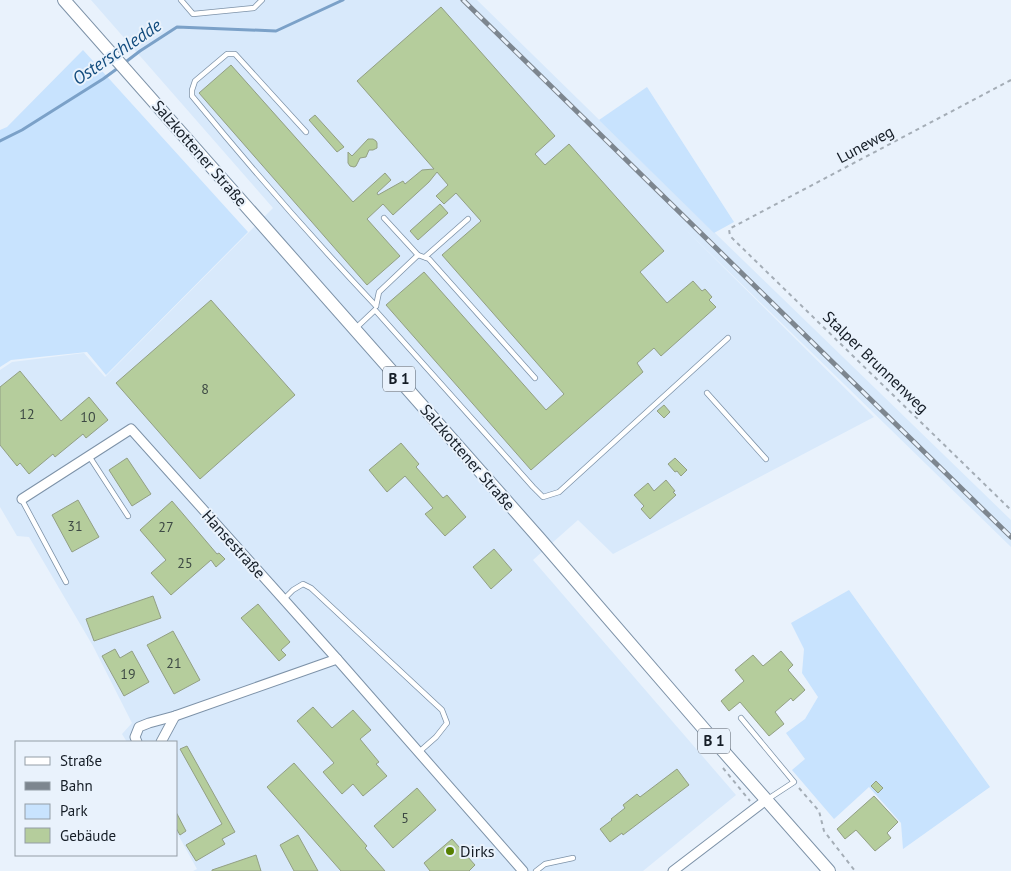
<svg xmlns="http://www.w3.org/2000/svg" width="1011" height="871" font-family="'PT Sans',sans-serif">
	<style>
		.built { fill: #d8e9fb }
		.green { fill: #c8e3fe }
		.lines { fill: none; stroke-linecap: round; stroke-linejoin: round }
		.stream { stroke: #7ba1c8; stroke-width: 3 }
		.building { fill: #b5cd9c; stroke: #929f84 }
		.lane-casing { stroke: #7d92a8; stroke-width: 6 }
		.street-casing { stroke: #7d92a8; stroke-width: 11 }
		.primary-casing { stroke: #7d92a8; stroke-width: 14 }
		.path { stroke: #a4adb6; stroke-width: 2; stroke-dasharray: 4 4; stroke-linecap: butt }
		.lane { stroke: #fff; stroke-width: 4.5 }
		.street { stroke: #fff; stroke-width: 9 }
		.primary { stroke: #fff; stroke-width: 12 }
		.rail-casing { stroke: #7d868f; stroke-width: 5 }
		.rail { stroke: #e9f2fc; stroke-width: 3; stroke-dasharray: 9; stroke-linecap: butt }
		.poi-dot { fill: #567f01; stroke: #e9f2fc; stroke-width: 2 }
		.labels { text-anchor: middle; stroke-width: 4; stroke-linejoin: round; paint-order: stroke }
		.number-label { font-size: 14px; fill: #3d4944 }
		.shield { fill: #e9f2fc; stroke: #555d66; stroke-width: 1 }
		.shield-label { font-size: 15px; font-weight: bold; fill: #151d26 }
		.street-label { font-size: 16px; fill: #151d26; stroke: #e9f2fc }
		.poi-label { font-size: 16px; fill: #151d26; stroke: #e9f2fc; text-anchor: start }
		.water-label { font-size: 18px; font-style: italic; fill: #124c7e; stroke: #e9f2fc }
	</style>
	<rect width="100%" height="100%" fill="#e9f2fc"/>
	<polygon class="built" points="91,0 477,0 680,199 1011,520 1011,547 682,226 874,417 613,554 578,520 533,560 736,795 643,871 193,871 197,869 176,831 176,742 127,742 122,734 132,723 93,646 29,537 17,536 0,507 0,370 12,362 84,353 105,377 273,208"/>
	<g class="green">
		<polygon points="83,50 248,232 106,375 87,352 11,360 0,367 0,130 7,127"/>
		<polygon points="647,87 734,222 714,233 599,120"/>
		<polygon points="849,590 990,787 903,849 901,823 869,787 834,819 792,770 805,759 786,733 805,719 818,697 802,673 804,649 791,623"/>
	</g>
	<g class="lines">
		<g class="stream">
			<polyline points="123,64 140,51 177,27 276,31 343,0"/>
			<polyline points="0,141 22,130 103,79 118,68"/>
		</g>
	</g>
	<g class="building">
		<polygon points="441,7 555,136 535,154 545,165 569,144 664,251 640,272 667,303 693,281 702,291 705,289 712,297 709,300 716,307 661,356 654,348 637,363 643,372 531,470 386,305 424,272 546,410 564,394 442,255 481,221 456,193 444,204 436,196 448,185 437,172 429,182 393,215 383,204 367,219 400,256 367,285 199,93 231,65 353,202 385,173 391,180 377,193 378,195 403,181 405,184 422,170 434,169 357,81"/>
		<polygon points="315,115 344,147 337,152 309,120"/>
		<polygon points="368,139 373,139 376,141 377,143 377,148 373,150 369,150 366,157 360,158 356,166 354,167 350,166 348,163 348,152 352,156"/>
		<polygon points="440,204 448,213 418,240 410,231"/>
		<polygon points="211,300 295,395 200,479 116,383"/>
		<polygon points="20,371 61,421 89,397 108,420 86,438 83,434 55,457 53,454 29,474 20,463 17,466 0,445 0,387"/>
		<polygon points="664,405 670,412 664,418 657,411"/>
		<polygon points="401,443 419,464 416,467 443,498 447,495 466,517 445,536 425,514 433,508 405,476 387,492 369,470"/>
		<polygon points="127,458 151,494 132,506 109,470"/>
		<polygon points="675,458 687,470 681,476 677,471 675,472 668,464"/>
		<polygon points="666,480 675,491 673,492 676,495 650,519 641,509 644,506 634,495 648,483 654,491"/>
		<polygon points="78,500 99,537 72,552 52,515"/>
		<polygon points="172,501 217,554 219,553 225,559 216,567 211,560 171,595 151,573 166,560 140,530"/>
		<polygon points="494,549 512,570 491,589 473,567"/>
		<polygon points="153,596 161,618 94,641 86,619"/>
		<polygon points="258,604 290,642 281,650 286,655 279,661 241,618"/>
		<polygon points="173,631 200,680 174,694 147,645"/>
		<polygon points="115,649 120,658 132,651 149,682 124,696 102,656"/>
		<polygon points="781,651 793,665 788,670 805,690 793,701 791,698 775,712 784,724 769,736 740,702 729,711 721,701 744,681 735,670 753,655 763,666"/>
		<polygon points="313,707 332,728 353,710 371,730 360,739 379,762 376,764 387,776 363,796 353,784 342,794 323,772 334,763 297,721"/>
		<polygon points="187,746 235,832 222,839 225,844 196,861 186,845 222,824 180,749"/>
		<polygon points="294,763 367,846 365,848 385,871 341,871 267,787"/>
		<polygon points="677,769 689,785 623,835 622,833 610,842 600,829 612,820 611,819 625,808 623,805 637,794 640,797"/>
		<polygon points="876,781 883,788 878,793 871,786"/>
		<polygon points="417,788 436,810 393,848 374,826"/>
		<polygon points="874,796 898,822 887,833 891,838 875,851 856,830 845,839 837,829"/>
		<polygon points="176,812 186,831 180,835 176,828"/>
		<polygon points="298,835 318,871 294,871 280,845"/>
		<polygon points="452,839 475,865 469,871 430,871 424,863"/>
		<polygon points="256,855 261,871 212,871 212,870"/>
	</g>
	<g class="lines">
		<defs>
			<g id="lane">
				<polyline points="181,0 193,14 254,8 262,0"/>
				<path d="M306,132L235,54H227L195,81L192,90V96C251,168 312,238 376,306"/>
				<polyline points="384,218 418,255"/>
				<polyline points="425,257 468,219"/>
				<polyline points="376,306 379,292 418,255 429,259 535,378"/>
				<polyline points="356,328 375,310 533,487 543,497 559,492 728,338"/>
				<polyline points="707,393 766,459"/>
				<polyline points="89,456 128,516"/>
				<polyline points="22,500 66,582"/>
				<polyline points="284,599 293,590 303,584 311,588 442,710 447,723 436,737 419,752"/>
				<polyline points="741,718 794,782 768,799"/>
				<polyline points="536,871 545,864 573,858"/>
			</g>
			<g id="street">
				<polyline points="22,499 131,429 337,659 523,871"/>
				<polyline points="137,742 135,737 139,727 149,723 175,716 337,659"/>
				<polyline points="161,742 175,716"/>
				<polyline points="673,871 766,800"/>
			</g>
			<polyline id="primary" points="64,0 539,538 710,736 829,871"/>
		</defs>
		<use href="#lane" class="lane-casing"/>
		<use href="#street" class="street-casing"/>
		<use href="#primary" class="primary-casing"/>
		<g class="path">
			<polyline points="1011,80 729,229 730,236 1011,510"/>
			<polyline points="723,768 750,801"/>
			<polyline points="799,788 819,811 824,831 855,871"/>
		</g>
		<use href="#lane" class="lane"/>
		<use href="#street" class="street"/>
		<use href="#primary" class="primary"/>
		<defs>
			<polyline id="rail" points="463,0 1011,537"/>
		</defs>
		<use href="#rail" class="rail-casing"/>
		<use href="#rail" class="rail"/>
	</g>
	<circle class="poi-dot" cx="450" cy="851" r="5"/>
	<g class="labels">
		<g class="number-label">
			<text x="205" y="394">8</text>
			<text x="27" y="419">12</text>
			<text x="88" y="422">10</text>
			<text x="75" y="531">31</text>
			<text x="166" y="532">27</text>
			<text x="185" y="568">25</text>
			<text x="174" y="668">21</text>
			<text x="128" y="679">19</text>
			<text x="405" y="823">5</text>
		</g>
		<g class="shield">
			<rect x="383" y="366.5" width="32" height="25" rx="4"/>
			<rect x="698" y="728.5" width="32" height="25" rx="4"/>
		</g>
		<g class="shield-label">
			<text x="399" y="384">B 1</text>
			<text x="714" y="746">B 1</text>
		</g>
		<g class="street-label">
			<text transform="translate(865 144) rotate(-28)" y="6">Luneweg</text>
			<text transform="translate(200 153) rotate(49)" y="6">Salzkottener Straße</text>
			<text transform="translate(876 362) rotate(44)" y="6">Stalper Brunnenweg</text>
			<text transform="translate(468 457) rotate(49)" y="6">Salzkottener Straße</text>
			<text transform="translate(234 544) rotate(48)" y="6">Hansestraße</text>
		</g>
		<g class="poi-label">
			<text x="460" y="857">Dirks</text>
		</g>
		<g class="water-label">
			<text transform="translate(117 52) rotate(-34)" y="6">Osterschledde</text>
		</g>
	</g>
	<rect x="15" y="741" width="162" height="115" fill="#e9f2fc" stroke="#949da6"/>
	<rect x="25" y="757" width="25" height="8" fill="#ffffff" stroke="#949da6"/>
	<text x="60" y="766" font-size="15" fill="#151d26">Straße</text>
	<rect x="25" y="782" width="25" height="8" fill="#7d868f" stroke="#949da6"/>
	<text x="60" y="791" font-size="15" fill="#151d26">Bahn</text>
	<rect x="25" y="804" width="25" height="15" fill="#c8e3fe" stroke="#949da6"/>
	<text x="60" y="816" font-size="15" fill="#151d26">Park</text>
	<rect x="25" y="828" width="25" height="15" fill="#b5cd9c" stroke="#949da6"/>
	<text x="60" y="841" font-size="15" fill="#151d26">Gebäude</text>
</svg>
